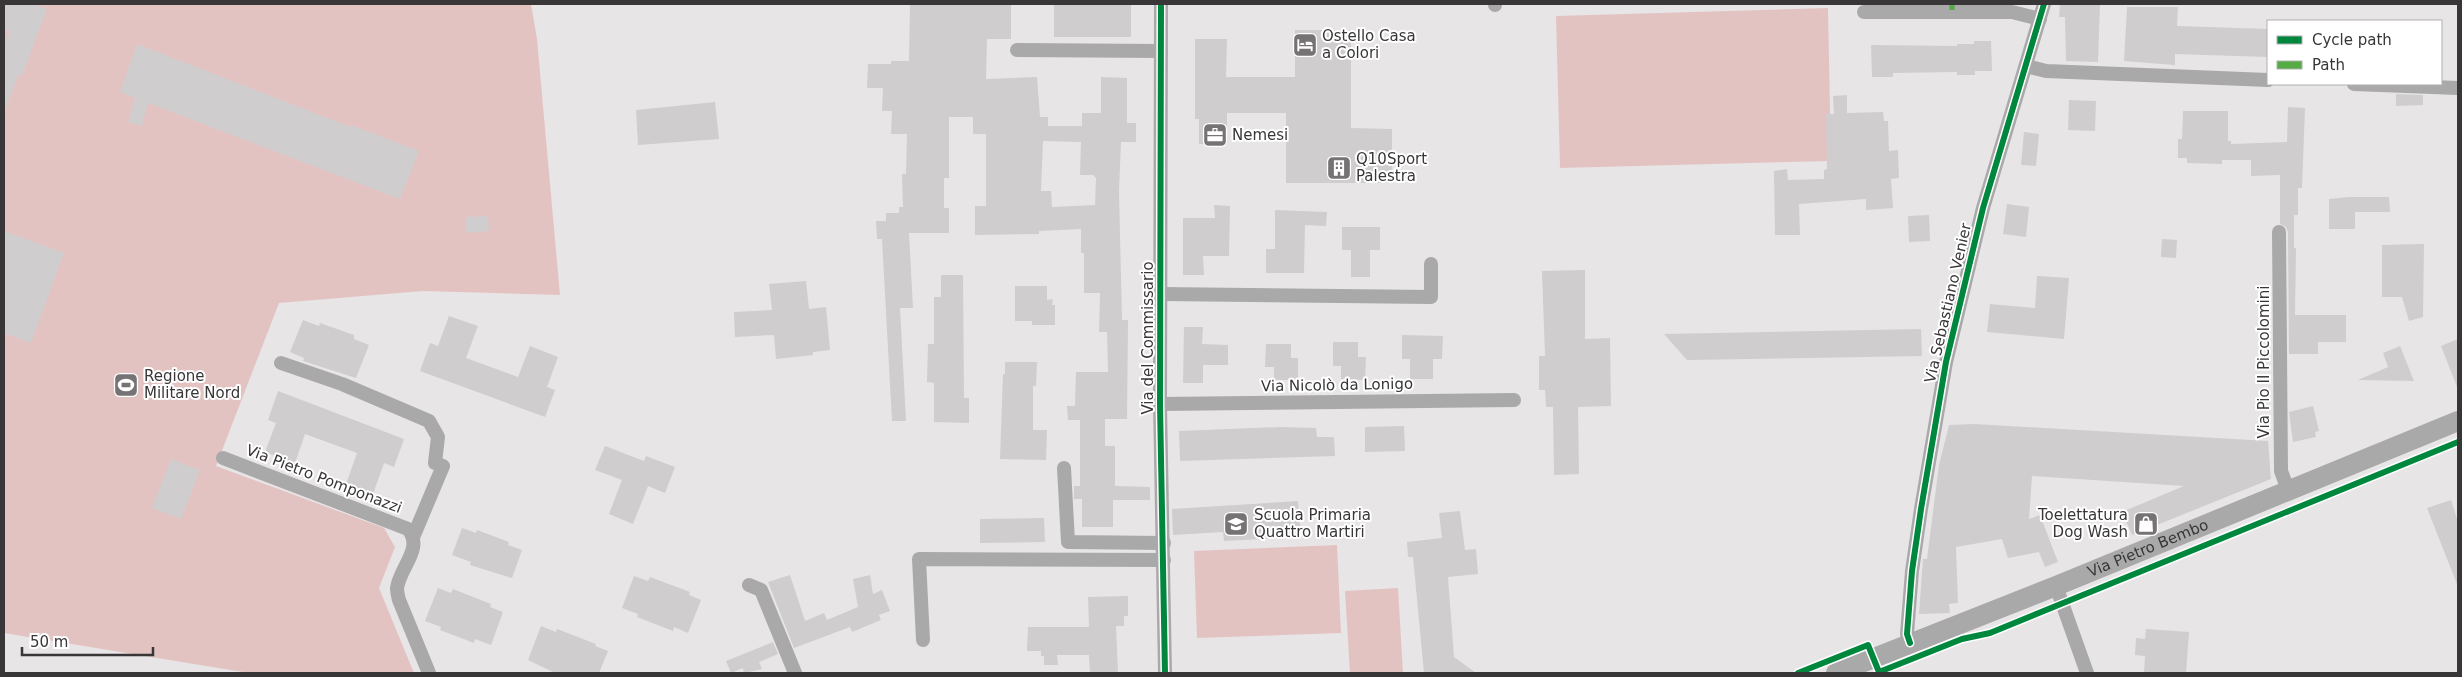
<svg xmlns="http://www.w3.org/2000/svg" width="2462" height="677" font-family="'DejaVu Sans',sans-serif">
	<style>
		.green { fill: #e3c3c2 }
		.building { fill: #d0cdce; fill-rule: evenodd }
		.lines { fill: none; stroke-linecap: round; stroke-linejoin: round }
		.minor { stroke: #aaa9aa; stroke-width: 14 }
		.secondary { stroke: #a9a9a9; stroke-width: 20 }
		.quiet { stroke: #55ac45; stroke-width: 5; stroke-dasharray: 10 5; stroke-linecap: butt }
		.cycleway-casing { stroke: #fff; stroke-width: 9 }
		.cycleway { stroke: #00873e; stroke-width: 6 }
		.labels { text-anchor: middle; stroke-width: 4; stroke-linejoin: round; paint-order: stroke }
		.poi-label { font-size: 15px; fill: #383637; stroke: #fff; text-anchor: start }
		.street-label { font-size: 15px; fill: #383637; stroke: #fff }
	</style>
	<rect width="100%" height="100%" fill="#e8e5e7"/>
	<g class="green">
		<polygon points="4,4 531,4 537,39 560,295 423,291 279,303 216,466 384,528 395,547 379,588 414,673 249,673 4,633"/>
		<polygon points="1828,8 1831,161 1560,168 1556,16"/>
		<polygon points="1337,545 1341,633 1197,638 1194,551"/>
		<polygon points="1398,588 1403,673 1350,673 1345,591"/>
	</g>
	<g class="building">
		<polygon points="4,4 33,4 47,9 22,76 19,74 5,110 4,48 10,31 4,29"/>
		<path d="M910,4H1011V39H987L986,79L1037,77L1040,117H1048V126H1082V113H1101V77L1127,78V123H1136V142H1121L1119,191L1122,320H1128L1127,419H1105V446H1115V486L1150,487V500H1113V527H1082V499H1074V486H1080V420H1068L1067,406H1075L1076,372H1108L1107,332H1099L1100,293H1084V253H1081V229L1039,231V234L975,235V206H986V134H973V117H949V178H944V208H949V233H909L913,308H900L906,421H892L882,239H877L876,221H886V213H899V207H903L902,174H906L907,134H891L892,111H882L883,88H867L868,64H891V61H909ZM1043,141L1081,142L1080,175H1093L1096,178L1095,205L1052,207L1051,191H1041Z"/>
		<polygon points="1054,4 1131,5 1131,37 1054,37"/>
		<polygon points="2060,4 2100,4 2098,62 2066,61 2065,17 2059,17"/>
		<polygon points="2127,7 2178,7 2177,26 2268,29 2268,57 2175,54 2175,65 2124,61"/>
		<polygon points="1295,30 1351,30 1351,128 1392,129 1392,183 1286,183 1286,113 1227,113 1227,144 1199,144 1199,119 1195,119 1195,39 1227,39 1226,77 1295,77"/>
		<polygon points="1974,41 1991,41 1992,71 1975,71 1975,75 1957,75 1957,72 1893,73 1893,77 1872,77 1871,45 1957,46 1957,44 1974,44"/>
		<polygon points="137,44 351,127 351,125 419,151 400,199 148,103 142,126 128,122 135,98 120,92"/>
		<polygon points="2396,94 2423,95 2423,105 2396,106"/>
		<polygon points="1847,95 1847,113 1883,112 1884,121 1888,121 1889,151 1898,150 1899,178 1891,179 1893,208 1866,210 1866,199 1799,204 1800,235 1775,235 1774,171 1787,169 1788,180 1824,179 1824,170 1827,169 1826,114 1834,114 1833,96"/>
		<polygon points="2069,100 2096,101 2095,131 2068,130"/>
		<polygon points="715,102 719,139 638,145 636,110"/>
		<polygon points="2288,107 2305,108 2302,188 2298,188 2298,215 2294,215 2294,248 2296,248 2295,315 2346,315 2346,342 2318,342 2318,354 2289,354 2288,232 2286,227 2280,224 2280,175 2251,176 2251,160 2222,160 2222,164 2187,163 2187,158 2178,158 2178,139 2182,139 2183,111 2228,111 2228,141 2231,141 2231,144 2287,142"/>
		<polygon points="2024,132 2039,134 2036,166 2021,165"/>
		<polygon points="2348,197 2389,197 2390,212 2355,212 2355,229 2329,229 2329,199"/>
		<polygon points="2007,204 2029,207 2026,237 2003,234"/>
		<polygon points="1214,205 1230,206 1229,256 1203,256 1204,275 1183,275 1183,218 1215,218"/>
		<polygon points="1275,210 1327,212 1326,226 1305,225 1304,273 1266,273 1266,249 1275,249"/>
		<polygon points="1929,215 1930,241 1909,242 1908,216"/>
		<polygon points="488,216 489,231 466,233 465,217"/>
		<polygon points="1342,227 1380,227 1380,250 1370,250 1370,277 1351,277 1351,250 1342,250"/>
		<polygon points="4,231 64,253 31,343 4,333"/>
		<polygon points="2162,239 2177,240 2176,258 2161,257"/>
		<polygon points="2424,244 2423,317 2409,321 2402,297 2382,297 2382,245"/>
		<polygon points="1585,270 1585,339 1610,338 1611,406 1578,407 1579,474 1554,475 1553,407 1546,407 1545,390 1539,390 1539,356 1545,356 1542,271"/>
		<polygon points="941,275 963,275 964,398 969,398 969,423 934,422 934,383 927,382 928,344 934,344 934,297 941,297"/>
		<polygon points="2037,276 2069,278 2064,339 1987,332 1990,304 2035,308"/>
		<polygon points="806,281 809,309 826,307 830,350 813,352 813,355 776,359 774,335 735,337 734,312 772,310 769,284"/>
		<polygon points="1015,286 1047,286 1047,300 1053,299 1052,305 1055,305 1055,325 1032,325 1032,321 1015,321"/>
		<polygon points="449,316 478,326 466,358 518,377 530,346 558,357 547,387 555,390 545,417 420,371 430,343 438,346"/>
		<polygon points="303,320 319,326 320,323 354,335 354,339 369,345 356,378 303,361 304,358 290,352"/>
		<polygon points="1184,327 1203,327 1202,344 1228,345 1228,365 1203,365 1203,383 1183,383"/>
		<polygon points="1921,329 1922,356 1687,360 1664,334"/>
		<polygon points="1402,335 1443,336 1442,359 1433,359 1433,379 1410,379 1410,359 1402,359"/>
		<polygon points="2458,339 2458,387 2457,387 2441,346"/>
		<polygon points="1333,342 1358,342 1358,357 1366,357 1365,380 1341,379 1341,366 1333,366"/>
		<polygon points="1266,344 1291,344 1291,358 1298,358 1298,380 1274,380 1274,367 1265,367"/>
		<polygon points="2400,346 2414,381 2358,380 2388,367 2383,353"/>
		<polygon points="1005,362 1037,362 1036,386 1033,386 1033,430 1047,430 1046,460 1000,459 1003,374 1005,374"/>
		<polygon points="278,391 404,439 394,467 384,463 373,494 346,484 357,453 305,434 295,463 265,452 276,423 268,420"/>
		<polygon points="2313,406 2319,431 2315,432 2316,437 2293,442 2289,412"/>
		<polygon points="1974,424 2268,441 2271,479 2132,535 2122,512 2184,486 2032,476 2029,519 2040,515 2058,562 2045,567 2039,552 2008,558 2002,539 1956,547 1958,603 1949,604 1950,613 1919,614 1923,559 1927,559 1939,465 1949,425"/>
		<polygon points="1404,426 1405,451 1365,452 1365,427"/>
		<polygon points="1280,427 1316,428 1317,437 1334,437 1335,456 1180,461 1179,431"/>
		<polygon points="605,446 644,461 646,456 675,467 665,493 648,486 633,524 609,514 622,480 595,470"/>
		<polygon points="171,459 200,470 181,519 152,508"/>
		<polygon points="2451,500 2458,522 2457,584 2427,508"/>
		<polygon points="1298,501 1301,537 1224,541 1223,532 1173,535 1172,509"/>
		<polygon points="1460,511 1465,550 1476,549 1478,574 1448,577 1454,657 1476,673 1424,673 1413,557 1408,557 1407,542 1442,538 1439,513"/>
		<polygon points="1044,518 1045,542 980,543 980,519"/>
		<polygon points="462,528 476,533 477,530 509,542 508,545 522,550 512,578 470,565 471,562 452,555"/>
		<polygon points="790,575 805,621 824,613 827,620 858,607 853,579 870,575 873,594 882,590 890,611 879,615 881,620 852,632 850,627 794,648 768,582"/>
		<polygon points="634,576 648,581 650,577 690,592 689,595 701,600 688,633 674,627 673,631 637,617 638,614 622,608"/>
		<polygon points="438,588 451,593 453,589 491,604 490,607 503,612 491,645 475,639 474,643 440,630 441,627 425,621"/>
		<polygon points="1128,596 1128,616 1124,616 1124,626 1116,626 1118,673 1090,673 1089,655 1057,655 1058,665 1044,665 1044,656 1041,656 1041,651 1027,651 1028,627 1089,627 1088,597"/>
		<polygon points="541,626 556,632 557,629 596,644 595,646 608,651 599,673 555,673 528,660"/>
		<polygon points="2146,629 2189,632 2186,673 2144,673 2145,656 2135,655 2136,638 2145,639"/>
		<polygon points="773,642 778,654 759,662 762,669 744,673 743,668 731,673 726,661"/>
	</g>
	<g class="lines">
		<g class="minor">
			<polyline points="1161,4 1160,404 1165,673"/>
			<polyline points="1495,5 1495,4"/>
			<polyline points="1864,12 2012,12 2040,19"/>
			<polyline points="1017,50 1161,51"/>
			<polyline points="2026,66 2046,71 2268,80"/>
			<polyline points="2354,84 2458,88"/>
			<polyline points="2279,232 2281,471 2288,490"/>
			<polyline points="1161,294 1431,297 1431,264"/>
			<polyline points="281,363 342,384 429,421 438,437 435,463 443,466 414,535"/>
			<polyline points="1160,404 1514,400"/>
			<path d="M223,458L408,529C424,548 400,567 397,588C397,591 398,596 399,600L429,673"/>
			<polyline points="1064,468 1068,542 1164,543"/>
			<polyline points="749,585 761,590 795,673"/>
			<polyline points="2056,586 2087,673"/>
			<polyline points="923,640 919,559 1164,560"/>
			<polyline points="1910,643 1907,634 1912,571 1921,509 1946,362 1983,208 2044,4"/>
		</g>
		<path class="secondary" id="s1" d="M1836,673L2056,586L2458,421"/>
		<polyline class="quiet" points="1952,4 1952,10"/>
		<defs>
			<g id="cycleway">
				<polyline points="1161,4 1160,404 1165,673"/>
				<polyline points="1910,643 1907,634 1912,571 1921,509 1946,362 1983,208 2044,4"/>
				<polyline points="1798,673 1868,645 1879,672 1962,639 1990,633 2458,442"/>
			</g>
		</defs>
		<use href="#cycleway" class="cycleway-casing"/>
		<use href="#cycleway" class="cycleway"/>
	</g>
	<defs>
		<symbol id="hotel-square" viewBox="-11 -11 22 22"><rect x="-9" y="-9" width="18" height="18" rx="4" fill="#767375" stroke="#fff"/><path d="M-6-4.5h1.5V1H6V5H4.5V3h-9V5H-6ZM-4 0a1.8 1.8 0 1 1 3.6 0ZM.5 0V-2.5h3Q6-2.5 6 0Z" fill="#fff"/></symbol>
		<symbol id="office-square" viewBox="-11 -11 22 22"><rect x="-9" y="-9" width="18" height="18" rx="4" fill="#767375" stroke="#fff"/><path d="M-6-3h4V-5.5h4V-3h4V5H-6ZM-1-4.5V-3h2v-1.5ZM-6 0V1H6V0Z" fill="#fff"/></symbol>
		<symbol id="building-square" viewBox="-11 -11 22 22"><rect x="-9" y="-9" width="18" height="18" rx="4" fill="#767375" stroke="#fff"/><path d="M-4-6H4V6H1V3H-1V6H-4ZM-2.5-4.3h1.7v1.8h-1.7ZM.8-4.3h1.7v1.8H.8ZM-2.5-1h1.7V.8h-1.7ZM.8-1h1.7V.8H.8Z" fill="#fff"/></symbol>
		<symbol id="stadium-square" viewBox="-11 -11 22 22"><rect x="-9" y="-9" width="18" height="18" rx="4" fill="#767375" stroke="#fff"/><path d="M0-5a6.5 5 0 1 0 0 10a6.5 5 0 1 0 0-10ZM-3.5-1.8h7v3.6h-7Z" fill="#fff"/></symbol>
		<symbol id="school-square" viewBox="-11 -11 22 22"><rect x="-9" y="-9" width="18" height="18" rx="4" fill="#767375" stroke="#fff"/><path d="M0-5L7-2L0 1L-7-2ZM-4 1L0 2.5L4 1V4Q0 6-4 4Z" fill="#fff"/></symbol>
		<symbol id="shop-square" viewBox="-11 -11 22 22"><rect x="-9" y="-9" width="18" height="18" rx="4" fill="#767375" stroke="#fff"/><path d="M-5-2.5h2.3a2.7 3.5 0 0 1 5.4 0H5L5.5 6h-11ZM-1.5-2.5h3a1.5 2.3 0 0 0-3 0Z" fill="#fff"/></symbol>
	</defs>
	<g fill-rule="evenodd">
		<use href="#hotel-square" x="1291" y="31" width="28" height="28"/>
		<use href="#office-square" x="1201" y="121" width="28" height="28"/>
		<use href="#building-square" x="1325" y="154" width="28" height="28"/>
		<use href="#stadium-square" x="112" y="371" width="28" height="28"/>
		<use href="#school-square" x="1222" y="510" width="28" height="28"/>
		<use href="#shop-square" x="2132" y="510" width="28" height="28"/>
	</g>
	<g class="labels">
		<g class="poi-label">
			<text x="1322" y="41">Ostello Casa<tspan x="1322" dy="17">a Colori</tspan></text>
			<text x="1232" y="140">Nemesi</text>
			<text x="1356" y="164">Q10Sport<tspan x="1356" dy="17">Palestra</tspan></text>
			<text x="144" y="381">Regione<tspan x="144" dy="17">Militare Nord</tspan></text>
			<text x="1254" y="520">Scuola Primaria<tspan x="1254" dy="17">Quattro Martiri</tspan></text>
			<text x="2128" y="520" text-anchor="end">Toelettatura<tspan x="2128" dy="17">Dog Wash</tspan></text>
		</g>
		<g class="street-label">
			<text transform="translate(1948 303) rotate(-77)" y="5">Via Sebastiano Venier</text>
			<text transform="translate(1148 338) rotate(-90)" y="5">Via del Commissario</text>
			<text transform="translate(2264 362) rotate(-90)" y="5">Via Pio II Piccolomini</text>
			<text transform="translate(1337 385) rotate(-1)" y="5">Via Nicolò da Lonigo</text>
			<text transform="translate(324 479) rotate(21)" y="5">Via Pietro Pomponazzi</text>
			<text dy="5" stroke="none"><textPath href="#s1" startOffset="336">Via Pietro Bembo</textPath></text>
		</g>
	</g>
	<rect width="2462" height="677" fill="none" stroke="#383637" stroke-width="10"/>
	<rect x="2267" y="20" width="175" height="65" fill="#ffffff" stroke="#afafaf"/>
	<rect x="2277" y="36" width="25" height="8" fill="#00873e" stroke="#afafaf"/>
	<text x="2312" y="45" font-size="15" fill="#383637">Cycle path</text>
	<rect x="2277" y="61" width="25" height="8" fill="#55ac45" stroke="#afafaf"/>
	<text x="2312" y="70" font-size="15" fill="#383637">Path</text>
	<path d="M22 647v8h131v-8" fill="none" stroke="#383637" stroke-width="2.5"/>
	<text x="30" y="647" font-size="15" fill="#383637" stroke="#ffffff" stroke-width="4" paint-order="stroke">50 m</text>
</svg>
